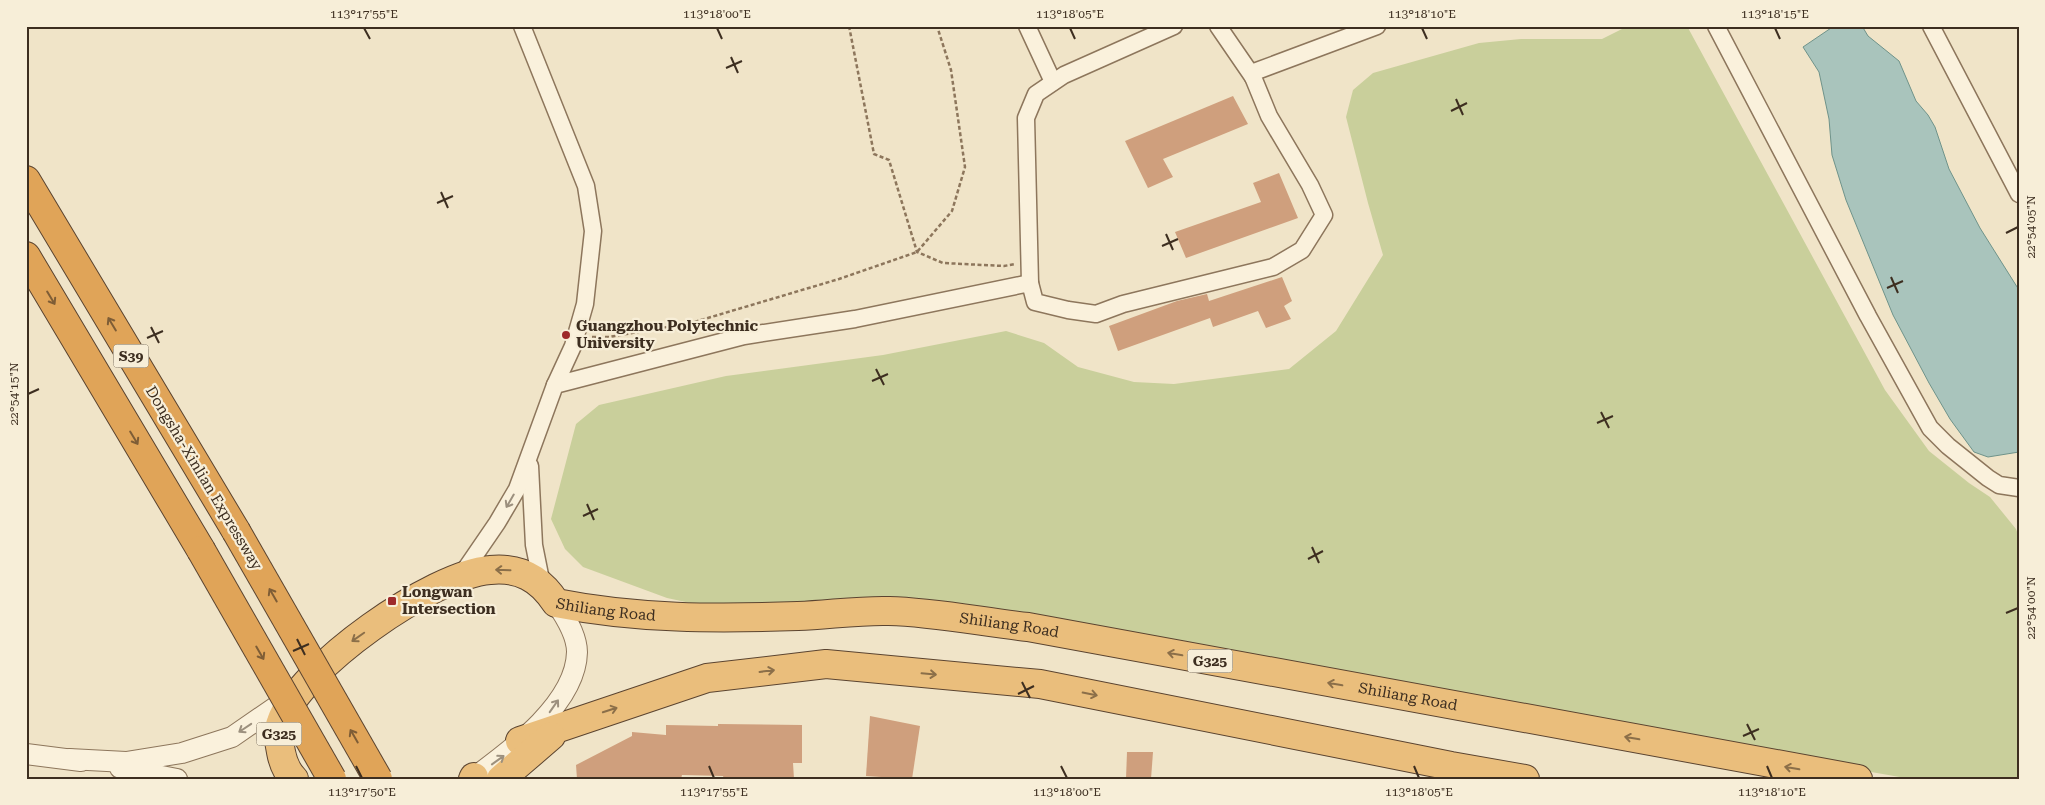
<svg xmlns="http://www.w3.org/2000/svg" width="2045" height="805" font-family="'Roboto Serif',serif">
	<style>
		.green { fill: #c9cf9b }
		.water { fill: #a9c4bc; stroke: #6f938a }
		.building { fill: #cf9f7d }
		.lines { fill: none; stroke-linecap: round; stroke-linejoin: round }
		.minor-casing { stroke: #8d765c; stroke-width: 19 }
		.tertiary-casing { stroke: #8d765c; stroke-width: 22 }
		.trunk-casing { stroke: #5b4430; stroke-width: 30 }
		.motorway-casing { stroke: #5b4430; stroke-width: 30 }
		.path { stroke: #8d765c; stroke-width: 2.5; stroke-dasharray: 4 2.5; stroke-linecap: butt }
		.minor { stroke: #faf1dc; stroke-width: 16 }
		.tertiary { stroke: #faf1dc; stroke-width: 20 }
		.trunk { stroke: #eabe7c; stroke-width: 28 }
		.motorway { stroke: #e0a458; stroke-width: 28 }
		.motorway-bridge-casing { stroke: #5b4430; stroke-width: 30; stroke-linecap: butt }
		.motorway-bridge { stroke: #e0a458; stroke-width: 28 }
		.oneway { stroke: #7e5d36 }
		.oneway2 { stroke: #9c907e }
		.oneway3 { stroke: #8b6f49 }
		.ticks { fill: none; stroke: #3d2e20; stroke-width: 2 }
		.poi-dot { fill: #9e2a2b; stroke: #f7eed8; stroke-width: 2 }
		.labels { text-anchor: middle; stroke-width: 4.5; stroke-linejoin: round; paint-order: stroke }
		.shield { fill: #f7eed8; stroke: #756857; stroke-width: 1 }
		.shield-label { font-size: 14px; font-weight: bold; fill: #3d2e20 }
		.poi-label { font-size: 15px; font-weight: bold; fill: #3d2e20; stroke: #f7eed8; text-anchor: start }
		.street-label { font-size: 15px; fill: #3d2e20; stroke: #f7eed8 }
		.neatline { fill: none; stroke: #3d2e20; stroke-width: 2 }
		.ticks-label { font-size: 12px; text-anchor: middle; fill: #3d2e20 }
	</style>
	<rect width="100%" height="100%" fill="#f0e4c8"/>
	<polygon class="green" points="1628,26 1687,26 1885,390 1929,451 1969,483 1990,497 2016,529 2019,537 2019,779 1911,779 957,611 709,607 667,598 583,567 565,549 551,519 576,424 599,405 726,376 883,355 1006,331 1044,343 1078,367 1134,382 1174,384 1289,369 1336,331 1383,255 1368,203 1346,117 1353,90 1373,73 1479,43 1521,39 1602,39"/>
	<polygon class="water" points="1834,26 1862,26 1868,36 1899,61 1916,101 1928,115 1935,127 1949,169 1980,228 2019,290 2019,452 1988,457 1974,452 1950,419 1929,383 1893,315 1846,200 1832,155 1829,119 1819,72 1803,47"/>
	<g class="building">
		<polygon points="1233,96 1248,124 1163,159 1173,177 1148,188 1125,141"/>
		<polygon points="1279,173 1298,218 1186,258 1175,232 1261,202 1253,183"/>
		<polygon points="1282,277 1292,301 1284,306 1291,319 1266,328 1258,311 1213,327 1210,318 1118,351 1109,326 1177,301 1207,294 1209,301"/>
		<polygon points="870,716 920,726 912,779 866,776"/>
		<polygon points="718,724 802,725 802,763 793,763 794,779 724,779 723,776 682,775 681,779 577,779 576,765 632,736 632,732 666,735 666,725 718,726"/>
		<polygon points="1127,752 1153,752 1151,779 1126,779"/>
	</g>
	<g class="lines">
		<defs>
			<g id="minor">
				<polyline points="522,26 586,186 593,231 585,304 573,346 555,385"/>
				<polyline points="1027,26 1053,82"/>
				<polyline points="1218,26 1253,77"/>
				<polyline points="1716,26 1868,316 1930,428 1948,446 1988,478 1999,485 2019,488"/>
				<polyline points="1931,26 2019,194"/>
				<polyline points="1030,283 1026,118 1036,94 1064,75 1174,26"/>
				<polyline points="530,466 534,545 542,585"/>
				<polyline points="460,577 497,523 517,489 555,385 744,336 855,319 1030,283 1035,302 1068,310 1096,314 1123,304 1273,267 1302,250 1324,215 1310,185 1269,116 1253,77 1254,72 1377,26"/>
			</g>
			<g id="tertiary">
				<polyline points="26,754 81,761"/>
				<polyline points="69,759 126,762 182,753 232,737 293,695"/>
				<polyline points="120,768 177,779"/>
				<path d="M472,779C510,751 576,704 577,652C577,635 565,616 556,603"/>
			</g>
			<g id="trunk">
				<polyline points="520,741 707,678 826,664 1040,684 1451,766 1525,779"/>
				<path id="s1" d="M294,779C286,771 283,763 281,752C279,743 277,732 281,722C299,668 433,574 490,570C519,567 540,578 556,603C636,619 717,619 798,616C828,615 859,610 889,611C934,612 982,622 1028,627L1858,779"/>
				<polyline points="473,779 474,777"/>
				<polyline points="501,779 551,736"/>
			</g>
			<g id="motorway">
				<polyline points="26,180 236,531"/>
				<polyline points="26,256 201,550"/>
			</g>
		</defs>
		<use href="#minor" class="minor-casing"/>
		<use href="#tertiary" class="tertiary-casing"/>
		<use href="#trunk" class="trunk-casing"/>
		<use href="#motorway" class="motorway-casing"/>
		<g class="path">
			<polyline points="849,26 874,154 889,160 917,252 943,263 1004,266 1015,264"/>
			<polyline points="592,337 609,337 691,323 839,279 917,252 952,211 965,167 951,70 937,26"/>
		</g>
		<use href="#minor" class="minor"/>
		<use href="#tertiary" class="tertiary"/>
		<use href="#trunk" class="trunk"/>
		<use href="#motorway" class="motorway"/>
		<defs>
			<g id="motorway-bridge">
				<polyline points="236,531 378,779"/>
				<polyline points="201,550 332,779"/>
			</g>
		</defs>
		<use href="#motorway-bridge" class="motorway-bridge-casing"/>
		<use href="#motorway-bridge" class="motorway-bridge"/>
	</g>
	<defs><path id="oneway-shaft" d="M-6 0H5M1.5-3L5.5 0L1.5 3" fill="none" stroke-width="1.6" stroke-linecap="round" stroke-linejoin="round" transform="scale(1.25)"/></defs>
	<g class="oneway">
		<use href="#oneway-shaft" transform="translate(51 298) rotate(59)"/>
		<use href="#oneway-shaft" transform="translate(112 324) rotate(-121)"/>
		<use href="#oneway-shaft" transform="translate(134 438) rotate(59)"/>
		<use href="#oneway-shaft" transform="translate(273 595) rotate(-120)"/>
		<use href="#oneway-shaft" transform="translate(260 653) rotate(60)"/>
		<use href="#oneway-shaft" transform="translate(354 736) rotate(-120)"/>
	</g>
	<g class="oneway2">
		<use href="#oneway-shaft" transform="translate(510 501) rotate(120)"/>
		<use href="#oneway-shaft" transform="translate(554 706) rotate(-55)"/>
		<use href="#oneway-shaft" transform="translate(245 728) rotate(146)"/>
		<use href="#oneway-shaft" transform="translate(498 760) rotate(-36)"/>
	</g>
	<g class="oneway3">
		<use href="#oneway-shaft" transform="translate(503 570) rotate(-178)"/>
		<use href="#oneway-shaft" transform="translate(358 637) rotate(145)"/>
		<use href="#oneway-shaft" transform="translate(1175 654) rotate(-170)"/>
		<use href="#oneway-shaft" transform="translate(767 671) rotate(-7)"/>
		<use href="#oneway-shaft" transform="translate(929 674) rotate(5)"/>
		<use href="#oneway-shaft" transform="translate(1335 684) rotate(-170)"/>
		<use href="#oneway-shaft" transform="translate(1090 694) rotate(11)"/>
		<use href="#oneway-shaft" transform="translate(610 710) rotate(-18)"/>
		<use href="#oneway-shaft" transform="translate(1632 738) rotate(-170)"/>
		<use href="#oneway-shaft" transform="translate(1792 768) rotate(-170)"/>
	</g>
	<path class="ticks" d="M364,28L370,39M717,28L722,39M1070,28L1075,39M1422,28L1427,39M1775,28L1780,39M731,57L738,73M726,68L742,61M1456,99L1463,115M1451,111L1467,103M441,192L448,208M437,203L453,196M2006,233L2018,227M1166,234L1173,250M1162,246L1178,239M1891,277L1898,293M1887,288L1903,281M151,327L159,343M147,338L163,331M876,369L884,385M872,381L888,374M28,394L39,389M1601,412L1609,428M1597,423L1613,416M587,504L594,520M583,516L598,509M1312,547L1319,563M1308,559L1323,551M2006,613L2018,608M297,639L305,655M293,651L309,644M1022,682L1030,698M1018,694L1034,686M1747,724L1755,740M1743,736L1759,729M356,766L362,778M709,766L714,778M1061,766L1067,778M1414,766L1419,778M1767,766L1772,778"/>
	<g class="poi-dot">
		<circle cx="566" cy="335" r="5"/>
		<rect x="387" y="596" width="10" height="10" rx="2.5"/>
	</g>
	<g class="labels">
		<g class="shield">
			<rect x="113.5" y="344.5" width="35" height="23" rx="4"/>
			<rect x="1187.5" y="649.5" width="45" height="23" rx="4"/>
			<rect x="256.5" y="722.5" width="45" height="23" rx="4"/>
		</g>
		<g class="shield-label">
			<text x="131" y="361">S39</text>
			<text x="1210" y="666">G325</text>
			<text x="279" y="739">G325</text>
		</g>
		<g class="poi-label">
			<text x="576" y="331">Guangzhou Polytechnic<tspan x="576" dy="17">University</tspan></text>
			<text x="402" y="597">Longwan<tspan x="402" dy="17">Intersection</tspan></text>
		</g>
		<g class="street-label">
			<text transform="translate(204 478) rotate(59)" y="5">Dongsha-Xinlian Expressway</text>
			<text dy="5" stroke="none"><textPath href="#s1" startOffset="455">Shiliang Road</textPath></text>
			<text dy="5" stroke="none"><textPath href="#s1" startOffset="860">Shiliang Road</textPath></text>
			<text dy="5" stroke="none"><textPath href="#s1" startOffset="1265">Shiliang Road</textPath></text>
		</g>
	</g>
	<rect width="2045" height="805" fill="none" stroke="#f7eed8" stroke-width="55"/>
	<rect x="28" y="28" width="1990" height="750" class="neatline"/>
	<g class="ticks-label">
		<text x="364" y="18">113°17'55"E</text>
		<text x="717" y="18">113°18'00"E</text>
		<text x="1070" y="18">113°18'05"E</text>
		<text x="1422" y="18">113°18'10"E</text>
		<text x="1775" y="18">113°18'15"E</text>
		<text transform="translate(2031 227) rotate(-90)" y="4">22°54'05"N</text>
		<text transform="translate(14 394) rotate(-90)" y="4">22°54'15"N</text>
		<text transform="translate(2031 608) rotate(-90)" y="4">22°54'00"N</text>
		<text x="362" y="796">113°17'50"E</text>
		<text x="714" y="796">113°17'55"E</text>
		<text x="1067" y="796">113°18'00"E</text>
		<text x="1419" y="796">113°18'05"E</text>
		<text x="1772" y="796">113°18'10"E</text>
	</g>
</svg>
